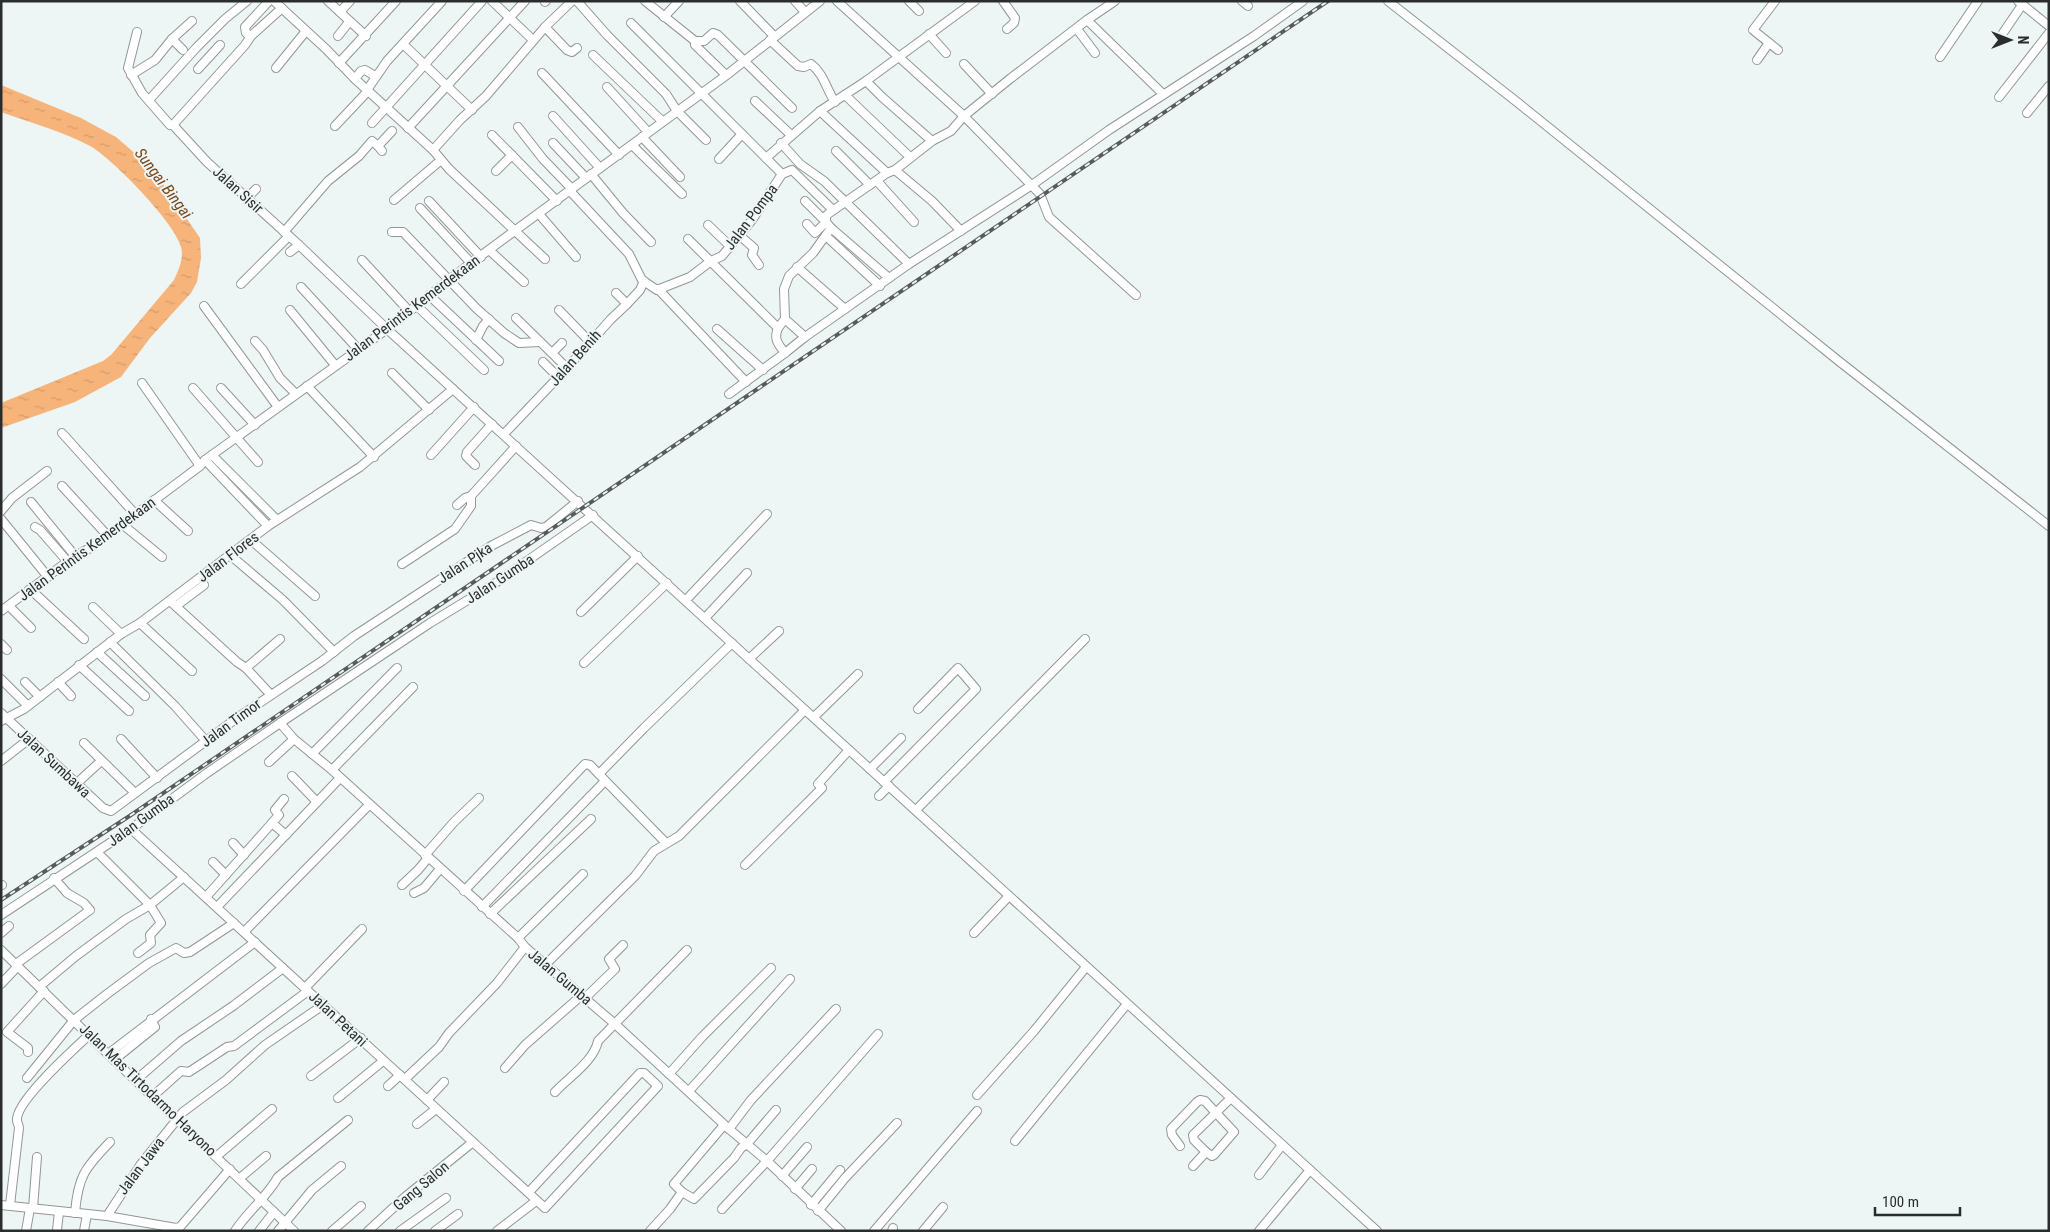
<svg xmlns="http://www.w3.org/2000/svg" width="2050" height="1232" font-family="'Roboto Condensed',sans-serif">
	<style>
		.water { fill: url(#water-ripples) }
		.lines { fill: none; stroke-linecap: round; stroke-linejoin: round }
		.minor-casing { stroke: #919797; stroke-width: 10 }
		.minor { stroke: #fff; stroke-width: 8 }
		.rail-casing { stroke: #575b5b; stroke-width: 4 }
		.rail { stroke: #eef5f5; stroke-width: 2; stroke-dasharray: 5.5; stroke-linecap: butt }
		.labels { text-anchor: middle; stroke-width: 4; stroke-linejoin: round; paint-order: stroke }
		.street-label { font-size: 15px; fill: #2a2d2d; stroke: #eef5f5 }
		.water-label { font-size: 16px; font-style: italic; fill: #74481d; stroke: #eef5f5 }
	</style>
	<defs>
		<pattern id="water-ripples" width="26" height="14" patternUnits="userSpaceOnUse" patternTransform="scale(1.25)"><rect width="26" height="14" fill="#f7b47a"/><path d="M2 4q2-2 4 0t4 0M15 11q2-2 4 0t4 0" fill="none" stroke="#d49b6a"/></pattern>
	</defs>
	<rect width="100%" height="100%" fill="#eef5f5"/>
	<path class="water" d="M1,85L81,118L116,137L152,168L200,238L201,258L197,282L191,293L150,338L121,377L75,402L1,428V403L103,361L111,355L174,280C179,269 184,258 181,247C175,223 112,158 90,146C65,132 28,122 1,112Z"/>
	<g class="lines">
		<defs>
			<g id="minor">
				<polyline points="274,1 326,49 355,79 433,150 449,169 545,259"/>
				<polyline points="328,1 366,36"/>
				<polyline points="492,1 533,40"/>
				<polyline points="577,1 607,35 666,94 677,111 706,140"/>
				<polyline points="645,1 695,41 704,41 713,33 718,35 792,108"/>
				<polyline points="740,1 774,36"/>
				<polyline points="795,1 805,12"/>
				<polyline points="837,1 964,116 1040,194 1049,217 1136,295"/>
				<polyline points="909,1 919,11"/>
				<polyline points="1003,1 1015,18 1014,23 1007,29"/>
				<polyline points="1242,1 1248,6"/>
				<polyline points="1388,1 1517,102 1840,362 2049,526"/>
				<polyline points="1775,1 1753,30 1778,50"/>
				<polyline points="2018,1 2049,26"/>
				<polyline points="545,2 546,1"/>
				<polyline points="340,12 350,1"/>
				<polyline points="664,17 679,1"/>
				<polyline points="1087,20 1163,94"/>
				<polyline points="631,23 782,174"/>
				<polyline points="545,27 567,50 572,52 577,48"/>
				<polyline points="1077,29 1095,53"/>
				<polyline points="137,32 128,68 142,93 170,125 173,125 207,162 299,245 387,329 1377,1231"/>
				<polyline points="2003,33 2022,5"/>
				<polyline points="929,34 946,53"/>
				<polyline points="251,36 246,33 245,27 269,1"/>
				<polyline points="338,36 349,22"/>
				<polyline points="172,39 192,21"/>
				<path d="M770,40L798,66L804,67L811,64C824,74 826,89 835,102"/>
				<polyline points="695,41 695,45 726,75"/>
				<polyline points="403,44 472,110"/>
				<polyline points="593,55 662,121"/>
				<polyline points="1940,57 1978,1"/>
				<polyline points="1757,60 1769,43"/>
				<polyline points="339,63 396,1"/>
				<polyline points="964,64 992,94"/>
				<polyline points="276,68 306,31"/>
				<polyline points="198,69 220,45"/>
				<polyline points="542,73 619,155"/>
				<polyline points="131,75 155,60 172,39 183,50"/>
				<polyline points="355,79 361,71 365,70 375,76"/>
				<polyline points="866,81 882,97 932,141"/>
				<polyline points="607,87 648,132"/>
				<polyline points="367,90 387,61 442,1"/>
				<polyline points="845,95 910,157"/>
				<polyline points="1999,97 2049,33"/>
				<polyline points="149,100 196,48 225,19 247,1"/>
				<polyline points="755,101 791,135"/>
				<polyline points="820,111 887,173"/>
				<polyline points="2027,113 2049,86"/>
				<polyline points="553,116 600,168"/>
				<polyline points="372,123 482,1"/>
				<polyline points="173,125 245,45 251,36 282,8"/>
				<polyline points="335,126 368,91"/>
				<polyline points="518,127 543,159 572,189"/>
				<polyline points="408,128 525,1"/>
				<polyline points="492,135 557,201"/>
				<polyline points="642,137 680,177"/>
				<polyline points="553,143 586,178"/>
				<polyline points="781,143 800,164 824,181 909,264"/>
				<polyline points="632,145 682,194"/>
				<polyline points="433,150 460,120 486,96 545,27 572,1"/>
				<polyline points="382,151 378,146 392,131"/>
				<polyline points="836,151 870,185"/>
				<polyline points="766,158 820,111 866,81 975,1"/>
				<polyline points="719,159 742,134"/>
				<polyline points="895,170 932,201 961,231"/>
				<polyline points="496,171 512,155"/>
				<polyline points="591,174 623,213 651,242"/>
				<polyline points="782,174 792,170 833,210"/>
				<polyline points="877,181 914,222"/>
				<polyline points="570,191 629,254 642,280 657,290 690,277 711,261 722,256 752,220 782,174"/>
				<polyline points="247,198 256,189"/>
				<polyline points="394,200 441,160"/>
				<polyline points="429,201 481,257"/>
				<polyline points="805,201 826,222 815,233 807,224"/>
				<polyline points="420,208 471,263"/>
				<polyline points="539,214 576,257"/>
				<polyline points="708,225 730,246"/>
				<polyline points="831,228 889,278"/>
				<polyline points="284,232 328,181 359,156 372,141 378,146"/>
				<polyline points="392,232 403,232 476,308 504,333 519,343 540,342"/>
				<polyline points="739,235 754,248 752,255 759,265"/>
				<polyline points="826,236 880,286"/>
				<polyline points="688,239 778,328 785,319 784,289 789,276 813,253 831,228 826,222 826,216 828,214 887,173 895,170 932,141 951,131 964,116 1011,78 1087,20 1115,1"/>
				<polyline points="489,250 524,282"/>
				<polyline points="290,252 299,245"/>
				<polyline points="362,260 409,311"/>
				<polyline points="797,267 845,309"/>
				<polyline points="241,284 289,236"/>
				<polyline points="301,287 358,349"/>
				<polyline points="658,289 746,382"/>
				<polyline points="616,293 627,304"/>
				<polyline points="429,295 499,361"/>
				<polyline points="416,305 484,370"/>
				<polyline points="204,306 278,407"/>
				<polyline points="290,310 335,365"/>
				<polyline points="559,310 590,342"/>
				<polyline points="516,318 567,368"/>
				<polyline points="785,319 805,337"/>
				<path d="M778,328C773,340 779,345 785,353"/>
				<polyline points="717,329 763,370"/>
				<polyline points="476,340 483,326 489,319"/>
				<polyline points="255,341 263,350 280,378 296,394"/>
				<polyline points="552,353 562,343"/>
				<polyline points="543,362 558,377"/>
				<polyline points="392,373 429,410"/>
				<polyline points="142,383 200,466"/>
				<polyline points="307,386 374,457"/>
				<polyline points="193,388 258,462"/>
				<polyline points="221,388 255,425"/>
				<polyline points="729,394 785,353 805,337 909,264 1032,185 1109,130 1254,36 1303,1"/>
				<polyline points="62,433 135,514"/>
				<polyline points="504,434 567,368 611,319 627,304 640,290 644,281"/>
				<polyline points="212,455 277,520"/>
				<polyline points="431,455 474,407"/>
				<polyline points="205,460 268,526"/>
				<polyline points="475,465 466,456 467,452 492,424"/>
				<polyline points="62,486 107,535"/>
				<polyline points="154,500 188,531"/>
				<polyline points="31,502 75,556"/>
				<polyline points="457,505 465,498 471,496"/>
				<polyline points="1,511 12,498 47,471"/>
				<polyline points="1,519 48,577"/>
				<polyline points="122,524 162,557"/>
				<polyline points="35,527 40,530 67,561"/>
				<polyline points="251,540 315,596"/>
				<polyline points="230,555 283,600 334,652"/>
				<polyline points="402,564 455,529 471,506 471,496 516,446"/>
				<polyline points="30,589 84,639"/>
				<polyline points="686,600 767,514"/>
				<polyline points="170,601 237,662 246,668 271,695"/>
				<polyline points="9,606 31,628"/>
				<polyline points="176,606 204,585"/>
				<polyline points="93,607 121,634"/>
				<polyline points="1,611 75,556 92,547 200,466 205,460 387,329 471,263 728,74 820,1"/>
				<polyline points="581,612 638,556"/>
				<polyline points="705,618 747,573"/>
				<polyline points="140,623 192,671"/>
				<polyline points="110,642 175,706 206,741"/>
				<polyline points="1,644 7,650"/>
				<polyline points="97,652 145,696"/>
				<polyline points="749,659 779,631"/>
				<polyline points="584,663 667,583"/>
				<polyline points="79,665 129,711"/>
				<polyline points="246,668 280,639"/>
				<polyline points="1,679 28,706"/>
				<polyline points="25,682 40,697"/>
				<polyline points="58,682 71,696"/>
				<polyline points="1,713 103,808 111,811 237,718 322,661 354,636 491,546 531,525 541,528 546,527 578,501"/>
				<polyline points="814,717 858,674"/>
				<polyline points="1,721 24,709 121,634 140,623 268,526 360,467 453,389"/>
				<polyline points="280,723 294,739 332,770 518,938 525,947 615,1024 729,1129 767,1161 841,1231"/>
				<polyline points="121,739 157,778"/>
				<polyline points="84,743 135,793"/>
				<polyline points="312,754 397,668"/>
				<polyline points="1,761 29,739"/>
				<polyline points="269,762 294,739"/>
				<polyline points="870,769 901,738"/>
				<polyline points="332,770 413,687"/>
				<polyline points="599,774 644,728 732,643"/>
				<polyline points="292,776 317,802"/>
				<polyline points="884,782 976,689 958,668 918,709"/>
				<polyline points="76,784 101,761"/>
				<polyline points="879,796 889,786"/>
				<polyline points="916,810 1085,639"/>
				<polyline points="272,823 279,815 275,810 284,799"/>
				<polyline points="131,829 545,1208 658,1086 644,1073 640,1073 529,1192"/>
				<polyline points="233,843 244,855"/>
				<polyline points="97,852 150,905 161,923 150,935 151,943 138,953"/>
				<polyline points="425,855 454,822 479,798"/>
				<polyline points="213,862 226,875"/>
				<polyline points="745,865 822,788 818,784 849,750"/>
				<polyline points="1,885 2,885"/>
				<polyline points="402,885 418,870 428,858"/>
				<polyline points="464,891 585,764 590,765 666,843"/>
				<polyline points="414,893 424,888 440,869"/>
				<polyline points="206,897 272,823 286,835"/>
				<polyline points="217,907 340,778"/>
				<polyline points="482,907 605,781"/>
				<polyline points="490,914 591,819"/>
				<polyline points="1,915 131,829 207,773 280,723 430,623 494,584 593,515"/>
				<polyline points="244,932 369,805"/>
				<polyline points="1,933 9,926"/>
				<polyline points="974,933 1009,896"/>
				<polyline points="518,938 583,874"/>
				<polyline points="1,950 114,1060 294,1231"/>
				<polyline points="16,964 90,910 84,903 67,893 54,878"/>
				<polyline points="546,964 635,876 654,851 679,836 805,710"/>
				<polyline points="1,984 18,966"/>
				<polyline points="39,987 76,956 126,919 150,905 184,877"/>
				<polyline points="305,988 362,929"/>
				<polyline points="585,998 615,969 609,959 623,945"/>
				<polyline points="28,1052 28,1048 7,1032 44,991"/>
				<polyline points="108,1054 255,942"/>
				<polyline points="114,1060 155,1027 151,1019"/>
				<polyline points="505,1068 525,1045 582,995"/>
				<polyline points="669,1074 702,1037 771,968"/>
				<polyline points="311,1076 361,1038"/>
				<polyline points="27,1078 74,1020 107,994 149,963 176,948 184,953 190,952 234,923"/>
				<polyline points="405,1079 439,1047 449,1033 497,983 525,947"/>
				<polyline points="136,1080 181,1041 233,1006 283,968"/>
				<polyline points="388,1086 400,1075"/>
				<polyline points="689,1091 790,979"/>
				<path d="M555,1092C569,1077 594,1061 598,1041L687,950"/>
				<polyline points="977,1095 1034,1031 1086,967"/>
				<polyline points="153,1096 181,1071 189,1072 227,1047 234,1046 308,991"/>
				<polyline points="338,1098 383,1061"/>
				<polyline points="427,1100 444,1082"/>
				<polyline points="417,1124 436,1109"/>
				<polyline points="729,1129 751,1100 836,1009"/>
				<polyline points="1015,1141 1127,1004"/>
				<polyline points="1180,1146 1172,1135 1171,1129 1197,1102 1200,1100 1205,1101 1234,1132 1214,1155 1212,1156 1206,1152"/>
				<polyline points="217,1156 272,1109"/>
				<polyline points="1193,1166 1206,1152 1194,1140 1193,1135 1231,1098"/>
				<polyline points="1259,1175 1282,1145"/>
				<polyline points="782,1176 807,1147"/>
				<polyline points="240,1178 266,1156"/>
				<polyline points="795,1189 812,1169"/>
				<polyline points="682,1192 674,1184 724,1125"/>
				<polyline points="1,1205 107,1216 141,1164 183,1112 226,1080 265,1045 323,1005"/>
				<path d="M10,1205L19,1128C19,1125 17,1123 17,1120C16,1101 74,1049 89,1035"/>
				<polyline points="811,1205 840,1170"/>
				<polyline points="33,1208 37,1157"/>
				<polyline points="722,1209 767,1161 878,1034"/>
				<polyline points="818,1211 845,1178 897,1123"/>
				<path d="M75,1213C78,1176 85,1168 110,1142"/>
				<polyline points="107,1216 176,1228 180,1227 230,1169"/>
				<polyline points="57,1230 59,1212"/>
				<polyline points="26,1231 30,1208"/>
				<polyline points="84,1231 87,1214"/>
				<path d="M235,1231C248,1211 267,1197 278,1177L348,1120"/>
				<polyline points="259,1231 274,1212"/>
				<polyline points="278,1231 312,1190 341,1166"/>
				<polyline points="332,1231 361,1206"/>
				<polyline points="368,1231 405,1197 473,1142"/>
				<polyline points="400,1231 446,1198"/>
				<polyline points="435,1231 458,1214"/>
				<polyline points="497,1231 536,1201"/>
				<polyline points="650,1231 670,1209 682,1192 694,1199 734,1158 741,1148 747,1144 776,1110"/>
				<polyline points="874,1231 977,1111"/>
				<polyline points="892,1231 893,1228"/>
				<polyline points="923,1231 943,1207"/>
				<polyline points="1259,1231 1310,1170"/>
			</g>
		</defs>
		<use href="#minor" class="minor-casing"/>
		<use href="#minor" class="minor"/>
		<defs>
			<polyline id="rail" points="1,900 131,815 1328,1"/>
		</defs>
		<use href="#rail" class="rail-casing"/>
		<use href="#rail" class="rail"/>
	</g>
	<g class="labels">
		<g class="street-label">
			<text transform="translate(238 190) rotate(42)" y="5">Jalan Sisir</text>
			<text transform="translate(751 217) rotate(-53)" y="5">Jalan Pompa</text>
			<text transform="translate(412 308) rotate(-37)" y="5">Jalan Perintis Kemerdekaan</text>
			<text transform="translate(575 358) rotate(-48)" y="5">Jalan Benih</text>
			<text transform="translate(87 549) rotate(-36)" y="5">Jalan Perintis Kemerdekaan</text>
			<text transform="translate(228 557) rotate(-37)" y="5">Jalan Flores</text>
			<text transform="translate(465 563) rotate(-33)" y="5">Jalan Pjka</text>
			<text transform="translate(500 579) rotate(-33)" y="5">Jalan Gumba</text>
			<text transform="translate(231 723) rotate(-36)" y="5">Jalan Timor</text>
			<text transform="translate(54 763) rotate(43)" y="5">Jalan Sumbawa</text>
			<text transform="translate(141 820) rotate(-36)" y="5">Jalan Gumba</text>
			<text transform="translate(560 977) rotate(40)" y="5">Jalan Gumba</text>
			<text transform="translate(338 1019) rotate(43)" y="5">Jalan Petani</text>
			<text transform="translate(148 1090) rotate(44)" y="5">Jalan Mas Tirtodarmo Haryono</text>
			<text transform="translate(141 1166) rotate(-53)" y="5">Jalan Jawa</text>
			<text transform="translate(421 1186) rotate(-40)" y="5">Gang Salon</text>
		</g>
		<g class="water-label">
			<text transform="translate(164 183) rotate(53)" y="6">Sungai Bingai</text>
		</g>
	</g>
	<rect width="2050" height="1232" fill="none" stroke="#2a2d2d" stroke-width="5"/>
	<g transform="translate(2010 40) rotate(90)" stroke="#eef5f5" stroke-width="4" paint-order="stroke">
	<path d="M0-4L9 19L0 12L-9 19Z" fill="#2a2d2d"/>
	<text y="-8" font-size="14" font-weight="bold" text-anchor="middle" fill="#2a2d2d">N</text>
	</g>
	<path d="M1875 1207v8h85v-8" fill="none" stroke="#2a2d2d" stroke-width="2.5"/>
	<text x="1882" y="1207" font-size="15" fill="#2a2d2d" stroke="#eef5f5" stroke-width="4" paint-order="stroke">100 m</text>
</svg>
